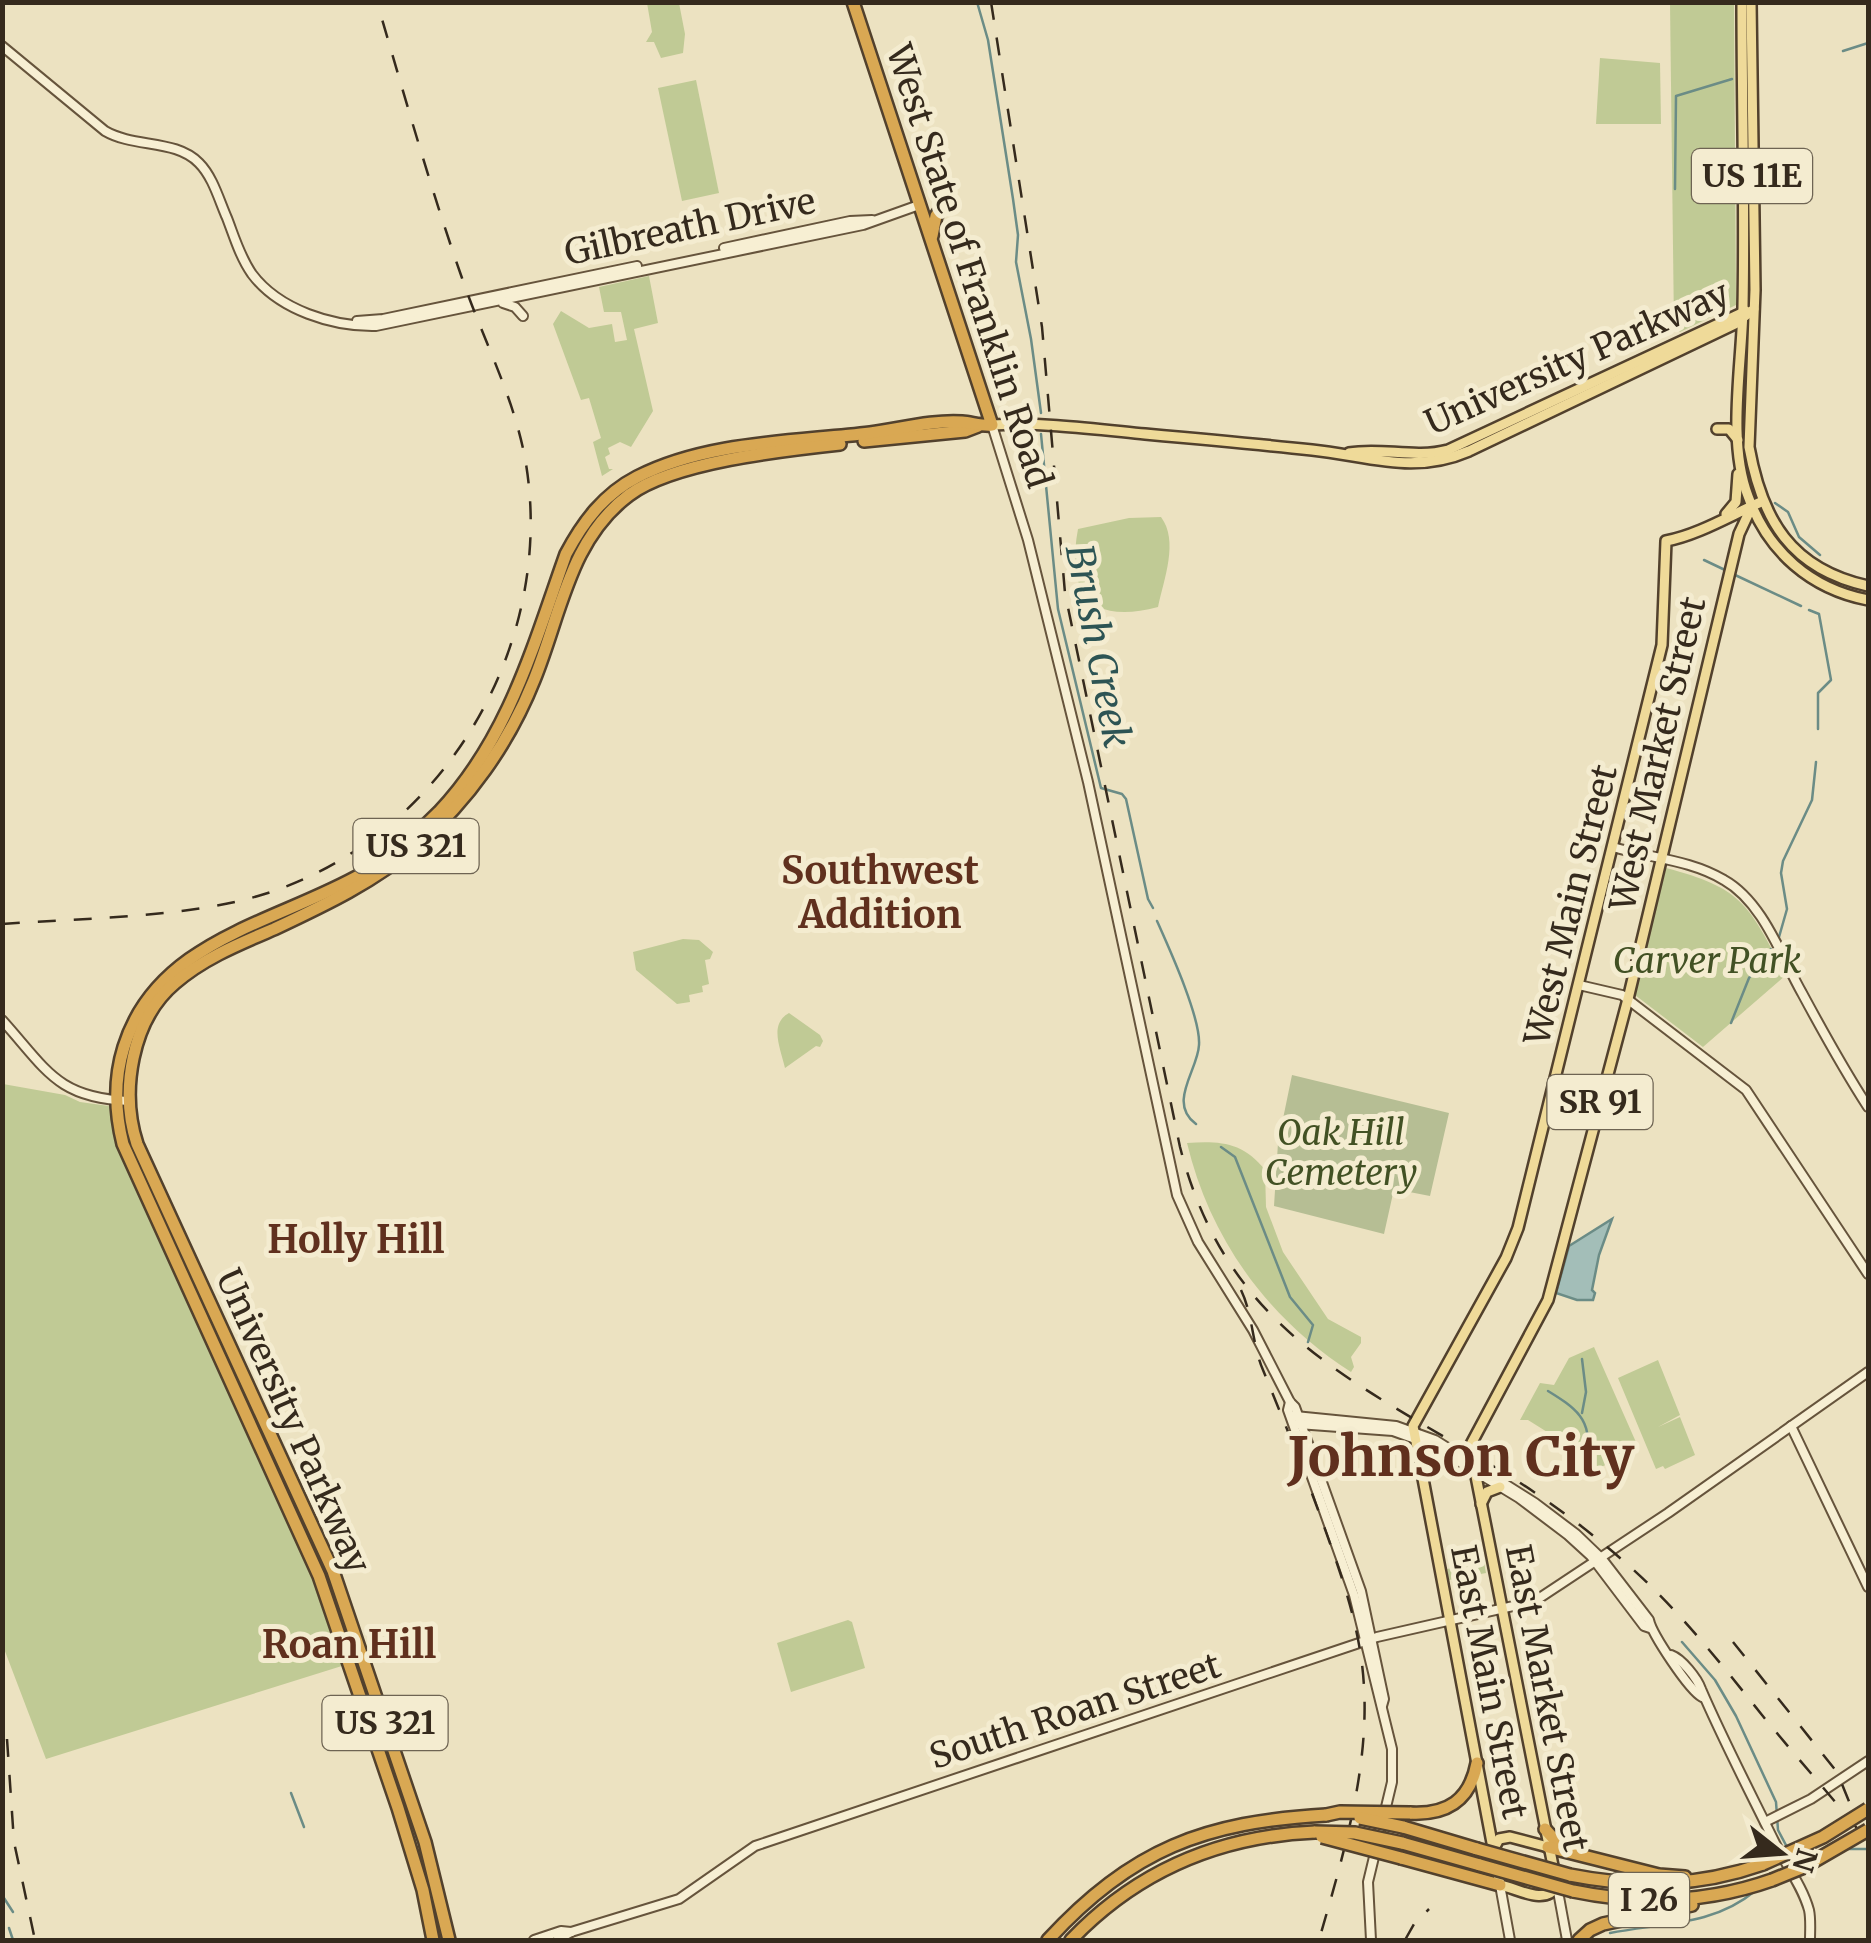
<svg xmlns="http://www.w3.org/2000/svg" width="1871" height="1943" font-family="Merriweather,serif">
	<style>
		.green { fill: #c0ca95 }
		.cemetery { fill: #b6be94 }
		.water { fill: #a3beb8; stroke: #6b8c86; stroke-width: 2.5 }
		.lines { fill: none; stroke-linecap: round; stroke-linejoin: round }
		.stream { stroke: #6b8c86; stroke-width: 2.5 }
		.secondary-casing { stroke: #66543c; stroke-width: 12 }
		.primary-casing { stroke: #52412d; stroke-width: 14 }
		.highway-casing { stroke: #52412d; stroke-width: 16 }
		.secondary { stroke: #f7efd3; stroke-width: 8 }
		.primary { stroke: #efda99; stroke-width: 9 }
		.highway { stroke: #d9a853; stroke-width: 11 }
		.rail { stroke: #352a1d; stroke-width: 2.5; stroke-dasharray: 18 18; stroke-linecap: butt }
		.highway-bridge-casing { stroke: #52412d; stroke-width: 16; stroke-linecap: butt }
		.highway-bridge { stroke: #d9a853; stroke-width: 11 }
		.labels { text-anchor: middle; stroke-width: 10; stroke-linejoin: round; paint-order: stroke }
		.shield { fill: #f4ecd0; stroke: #6e6453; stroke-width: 2.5 }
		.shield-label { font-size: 32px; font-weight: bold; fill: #352a1d }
		.street-label { font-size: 35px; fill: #352a1d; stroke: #f4ecd0 }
		.park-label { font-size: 35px; font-style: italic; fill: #425124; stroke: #f4ecd0 }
		.water-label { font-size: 38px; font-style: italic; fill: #2d5454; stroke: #f4ecd0 }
		.neighbourhood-label { font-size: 38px; font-weight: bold; fill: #60301e; stroke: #f4ecd0 }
		.town-label { font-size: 55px; font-weight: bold; fill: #60301e; stroke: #f4ecd0 }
	</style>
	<rect width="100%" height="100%" fill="#ece2c1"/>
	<g class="green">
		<polygon points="647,3 679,3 685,34 683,53 661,58 654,42 646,42 652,32"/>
		<polygon points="1670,3 1734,3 1736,305 1680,332 1674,327"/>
		<polygon points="1600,58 1660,63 1661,124 1596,124"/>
		<polygon points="696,80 719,193 682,201 658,88"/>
		<polygon points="649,276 658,323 634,329 653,411 631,447 620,442 608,448 610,454 605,457 609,469 613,469 602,476 593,442 601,438 589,398 581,400 553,324 561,311 589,328 612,324 615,342 627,340 621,312 604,312 599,287"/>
		<path d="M1161,517C1179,541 1164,579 1158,607C1091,625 1066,594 1078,529L1129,518Z"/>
		<path d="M1666,868C1746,889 1748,906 1786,975L1703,1047L1635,995Z"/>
		<polygon points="683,939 699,940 713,952 710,959 705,960 709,984 702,986 703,992 689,995 690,1002 677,1004 636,970 633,952"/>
		<path d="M789,1013L820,1035L823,1041L820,1047L816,1046L785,1068C780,1047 769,1024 789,1013Z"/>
		<polygon points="3,1084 65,1095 80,1102 109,1106 121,1153 309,1565 345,1665 46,1759 3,1646"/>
		<path d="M1187,1143C1220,1141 1243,1142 1265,1170L1266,1207L1283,1252L1328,1319L1361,1337V1343L1351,1357L1354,1367L1351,1372C1268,1319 1210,1239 1187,1143Z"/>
		<polygon points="1594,1347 1639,1449 1597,1469 1587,1457 1528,1420 1520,1420 1540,1383 1554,1385 1569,1358"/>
		<polygon points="1658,1360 1680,1415 1658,1427 1680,1417 1695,1455 1665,1469 1663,1466 1656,1469 1618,1378"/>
		<polygon points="1484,1562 1486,1573 1449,1580 1447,1569"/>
		<polygon points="848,1620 852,1622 865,1668 791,1692 777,1643"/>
	</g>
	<polygon class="cemetery" points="1292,1075 1449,1113 1430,1196 1394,1189 1384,1234 1274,1206 1278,1143"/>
	<polygon class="water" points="1612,1219 1599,1255 1592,1290 1595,1293 1593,1300 1577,1300 1556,1293 1569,1246"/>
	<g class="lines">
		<g class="stream">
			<polyline points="977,2 988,40 1013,199 1018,235 1016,262 1031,339 1041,413"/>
			<polyline points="1843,51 1868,43"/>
			<polyline points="1675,189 1676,96 1732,79"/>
			<polyline points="1041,434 1058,609 1101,788 1122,794 1126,799 1148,899 1153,908"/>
			<polyline points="1775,503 1788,512 1799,537 1820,555"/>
			<polyline points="1704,560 1725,570"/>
			<polyline points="1733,574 1801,606"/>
			<polyline points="1809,610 1819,614 1831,680 1818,693 1818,729"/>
			<path d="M1157,921C1169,948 1201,1018 1199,1045C1198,1070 1167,1103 1196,1124"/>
			<polyline points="1779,937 1787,909 1781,873 1783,861 1812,800 1816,762"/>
			<polyline points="1731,1023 1749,978 1771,949"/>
			<polyline points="1221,1147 1235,1157 1290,1297 1313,1325 1308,1342"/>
			<path d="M1548,1391C1574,1407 1594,1420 1586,1454"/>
			<polyline points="1582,1413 1586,1392 1582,1359"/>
			<polyline points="1682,1642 1715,1680 1736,1716 1776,1802 1778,1830 1787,1847"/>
			<polyline points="291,1793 304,1827"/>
			<polyline points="1845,1849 1868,1849"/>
			<polyline points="1791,1864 1822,1850"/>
			<polyline points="2,1895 13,1912"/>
			<polyline points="9,1928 13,1940"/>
			<path d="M1610,1933C1661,1923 1713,1926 1755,1891"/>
			<polyline points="1556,1940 1560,1939"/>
		</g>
		<defs>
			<g id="secondary">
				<path d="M2,46L105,131C134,148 176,139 199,163C213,177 219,200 227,218C234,236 240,257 252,274C279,310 333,327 376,326L863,225L919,205"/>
				<polyline points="724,248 850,221 872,220"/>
				<polyline points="503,303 515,307 523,316"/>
				<polyline points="357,321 383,319 637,266"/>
				<polyline points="992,425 1028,540 1088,782 1177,1195 1198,1242 1253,1330 1290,1402 1295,1407 1361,1591 1384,1699 1382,1706"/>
				<path d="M1613,847C1650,858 1691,860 1724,880C1763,902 1781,956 1802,993C1823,1032 1844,1070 1868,1107"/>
				<polyline points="1579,985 1622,995 1746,1090 1868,1274"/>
				<path d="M2,1020C47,1070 57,1098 129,1101"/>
				<polyline points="1290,1402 1288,1410 1354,1595 1392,1749 1392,1782 1368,1882 1371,1940"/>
				<path d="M1295,1416L1396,1426L1435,1440L1535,1503L1576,1534L1602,1559L1649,1620C1652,1634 1689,1690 1702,1697"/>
				<polyline points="1298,1424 1393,1431 1432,1445 1519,1498 1568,1535 1591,1556 1644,1626 1650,1628"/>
				<polyline points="1791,1426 1868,1587"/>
				<path d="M1671,1655C1682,1659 1697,1678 1701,1689C1722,1738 1750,1792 1774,1841C1785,1864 1802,1885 1809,1910C1811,1919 1810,1931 1810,1940"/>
				<polyline points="1765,1822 1811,1799 1868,1761"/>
				<polyline points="1500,1885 1510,1940"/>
				<polyline points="1557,1886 1567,1940"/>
				<polyline points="534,1940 561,1931 571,1932"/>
				<polyline points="557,1940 571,1932 679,1899 755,1846 1377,1637 1535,1601 1668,1513 1868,1372"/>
			</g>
			<g id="primary">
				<path d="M1742,2C1742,104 1745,206 1743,307C1742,366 1727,441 1748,496C1768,552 1811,589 1868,600"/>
				<path d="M1751,2L1755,290L1749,447C1762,520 1791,569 1868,586"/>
				<path d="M992,425C1043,422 1095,429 1145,434C1201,439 1256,444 1312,450C1369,456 1413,475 1469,451L1735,324L1754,309"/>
				<polyline points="1717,429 1729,429 1738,440"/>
				<path d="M1349,453C1382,447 1414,459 1448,450L1746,311"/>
				<path d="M1752,506L1739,534L1628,999L1548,1300L1470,1446L1557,1886C1545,1906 1519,1889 1500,1885L1413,1426L1506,1258L1518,1228L1662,645L1666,541C1698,535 1731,515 1761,502"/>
				<polyline points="1726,514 1736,502 1738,474"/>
				<polyline points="1481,1504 1487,1492 1500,1487"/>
				<polyline points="1494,1848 1499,1839 1510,1837 1548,1847"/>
			</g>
			<g id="highway">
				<polyline points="932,236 936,216 946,202"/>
				<polyline points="864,441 965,431 978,426"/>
				<path d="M1410,1813C1448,1815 1470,1800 1477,1763"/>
				<polyline points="1403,1827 1477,1849"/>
				<polyline points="1545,1829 1563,1849"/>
				<polyline points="1402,1843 1480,1865"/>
				<polyline points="1548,1847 1659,1875 1685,1877"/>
				<polyline points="1401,1858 1500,1885"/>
				<path d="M1570,1875C1636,1888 1698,1887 1763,1864"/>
				<path d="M1573,1891C1640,1905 1707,1903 1772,1880"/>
				<path d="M433,1940L423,1890L398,1808L319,1576L123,1144C115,1112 114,1079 124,1047C157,940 276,923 362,874C391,858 416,835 439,812C508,739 533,647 566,554C583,522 604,494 637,477C707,441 795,442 870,433C900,429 932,420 962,422C973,423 982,426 992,425L853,2"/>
				<path d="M449,1940L425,1842L333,1571L137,1144C120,1092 131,1020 175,983C204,958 239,944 274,929C325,905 374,882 417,845C468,801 509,743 534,680C561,614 569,540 629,495C673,462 784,450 840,444"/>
				<path d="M1048,1940C1131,1849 1205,1822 1326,1815"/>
				<path d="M1071,1940C1137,1871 1220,1836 1315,1832"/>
				<polyline points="1579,1940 1590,1930 1603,1924 1692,1905"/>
			</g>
		</defs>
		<use href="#secondary" class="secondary-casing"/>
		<use href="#primary" class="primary-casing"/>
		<use href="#highway" class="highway-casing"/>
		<use href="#secondary" class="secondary"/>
		<use href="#primary" class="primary"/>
		<use href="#highway" class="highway"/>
		<g class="rail">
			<path d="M991,2L1042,327L1065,593L1180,1147C1227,1330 1351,1379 1498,1469C1541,1495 1582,1525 1620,1558C1674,1604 1718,1660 1762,1715C1797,1758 1834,1799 1868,1842"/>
			<path d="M2,924C82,918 183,918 258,896C440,843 556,648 526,464C515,398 483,340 462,278C430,187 404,94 377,2"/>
			<path d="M1241,1290C1253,1315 1252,1344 1263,1370C1283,1419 1303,1468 1321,1518C1341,1574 1361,1628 1364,1687C1369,1771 1342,1860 1319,1940"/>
			<polyline points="1733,1642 1837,1772 1855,1816"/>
			<polyline points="7,1739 14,1842 35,1940"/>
			<polyline points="1405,1940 1414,1924 1429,1909"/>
		</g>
		<defs>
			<g id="highway-bridge">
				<polyline points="1326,1815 1340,1812 1410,1813"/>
				<polyline points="1360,1818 1403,1827"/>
				<polyline points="1315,1832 1355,1833 1402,1843"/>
				<polyline points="1322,1837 1401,1858"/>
				<polyline points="1477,1849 1570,1875"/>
				<polyline points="1763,1864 1823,1837 1868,1809"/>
				<polyline points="1480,1865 1573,1891"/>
				<polyline points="1772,1880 1804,1867 1868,1830"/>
			</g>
		</defs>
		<use href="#highway-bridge" class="highway-bridge-casing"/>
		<use href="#highway-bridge" class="highway-bridge"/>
	</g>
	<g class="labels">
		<g class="shield">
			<rect x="1692" y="149" width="120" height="54" rx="8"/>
			<rect x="353.5" y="819" width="125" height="54" rx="8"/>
			<rect x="1547.5" y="1075" width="105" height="54" rx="8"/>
			<rect x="322.5" y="1696" width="125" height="54" rx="8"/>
			<rect x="1609" y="1873" width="80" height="54" rx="8"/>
		</g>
		<g class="shield-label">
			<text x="1752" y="187">US 11E</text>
			<text x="416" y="857">US 321</text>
			<text x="1600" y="1113">SR 91</text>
			<text x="385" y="1734">US 321</text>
			<text x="1649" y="1911">I 26</text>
		</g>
		<g class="street-label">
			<text transform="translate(690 227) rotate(-12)" y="12">Gilbreath Drive</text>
			<text transform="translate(969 266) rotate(72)" y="12">West State of Franklin Road</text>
			<text transform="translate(1577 358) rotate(-24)" y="12">University Parkway</text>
			<text transform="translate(1658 754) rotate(-77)" y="12">West Market Street</text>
			<text transform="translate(1571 905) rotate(-76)" y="12">West Main Street</text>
			<text transform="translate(293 1421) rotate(66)" y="12">University Parkway</text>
			<text transform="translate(1489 1682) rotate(79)" y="12">East Main Street</text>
			<text transform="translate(1547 1698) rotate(79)" y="12">East Market Street</text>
			<text transform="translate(1075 1711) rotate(-18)" y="12">South Roan Street</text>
		</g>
		<g class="park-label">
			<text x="1707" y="973">Carver Park</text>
			<text x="1341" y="1145">Oak Hill<tspan x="1341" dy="40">Cemetery</tspan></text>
		</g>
		<g class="water-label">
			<text transform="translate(1098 646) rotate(79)" y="13">Brush Creek</text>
		</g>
		<g class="neighbourhood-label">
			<text x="880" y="884">Southwest<tspan x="880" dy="44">Addition</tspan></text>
			<text x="356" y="1253">Holly Hill</text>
			<text x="349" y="1658">Roan Hill</text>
		</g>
		<g class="town-label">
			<text x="1461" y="1476">Johnson City</text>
		</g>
	</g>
	<rect width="1871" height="1943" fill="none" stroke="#352a1d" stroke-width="10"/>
	<g transform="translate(1781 1853) rotate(107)" stroke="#f4ecd0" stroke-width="8" paint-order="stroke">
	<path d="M0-8L18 38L0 25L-18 38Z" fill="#352a1d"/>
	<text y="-15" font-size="28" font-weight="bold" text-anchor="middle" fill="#352a1d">N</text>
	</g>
</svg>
